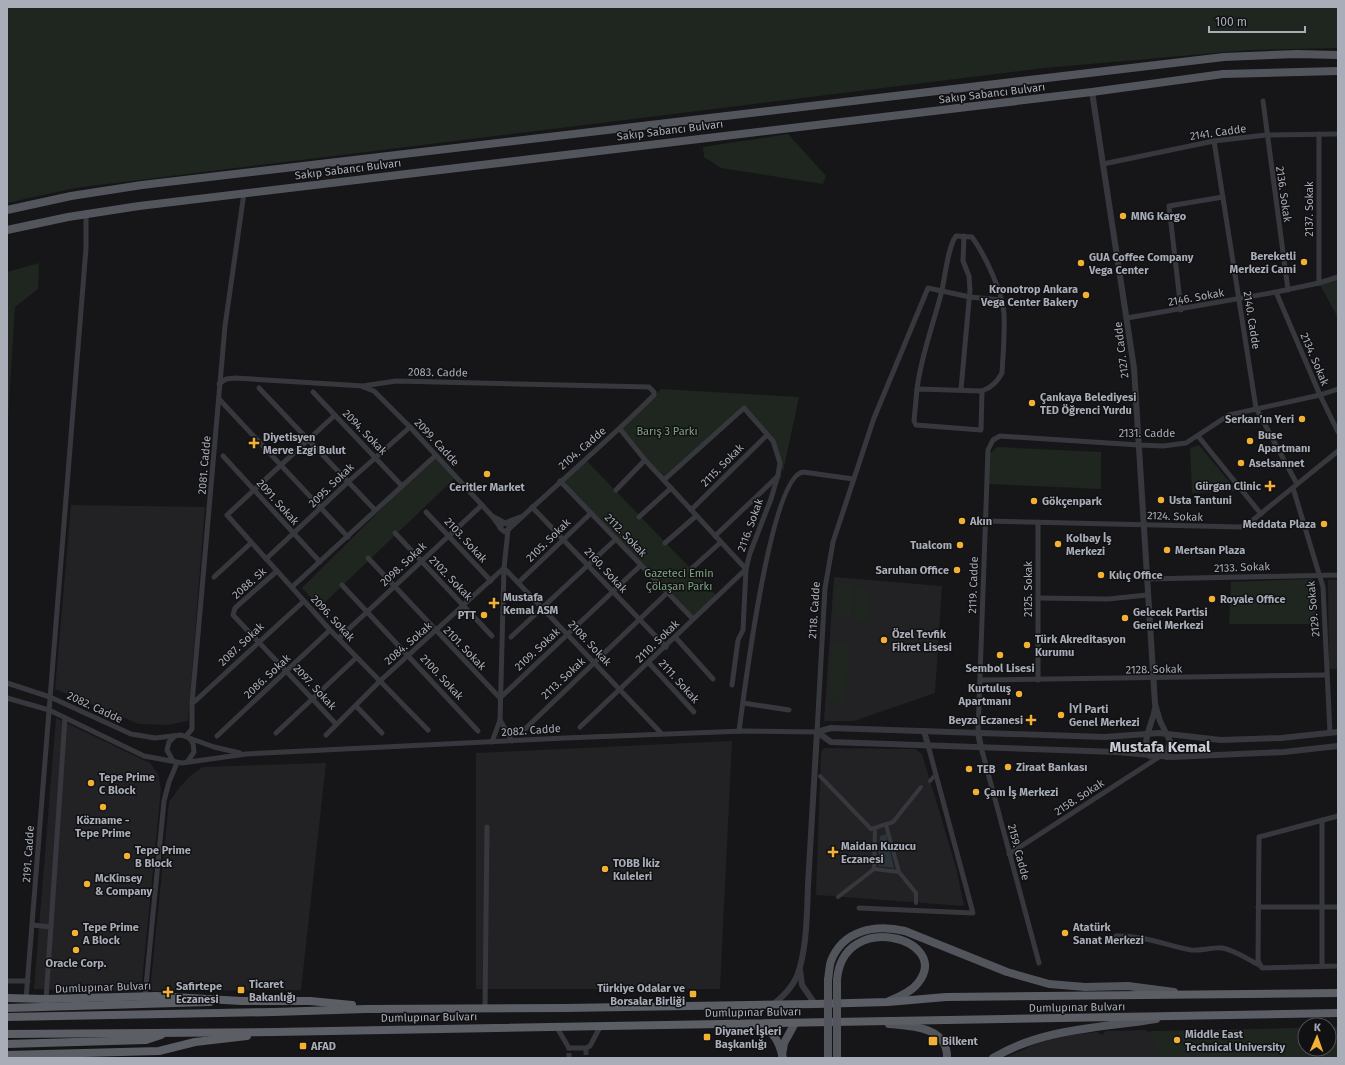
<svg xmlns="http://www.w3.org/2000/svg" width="1345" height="1065" font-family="'Fira Sans',sans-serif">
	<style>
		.built { fill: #222225 }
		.green { fill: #1e261f }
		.water { fill: #2c353c }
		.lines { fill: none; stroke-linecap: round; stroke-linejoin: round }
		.minor-tunnel { stroke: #333438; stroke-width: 5; stroke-dasharray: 5 2.5; stroke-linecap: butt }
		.pedestrian { stroke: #37383d; stroke-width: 4 }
		.minor { stroke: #37383d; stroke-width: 5 }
		.tertiary { stroke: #37383d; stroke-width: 6 }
		.primary { stroke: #53555c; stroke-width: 8 }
		.trunk { stroke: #5b5e65; stroke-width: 8 }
		.primary-bridge { stroke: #53555c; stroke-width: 8 }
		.poi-dot { fill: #f2b134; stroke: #111113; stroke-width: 1.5 }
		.labels { text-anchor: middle; stroke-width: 3; stroke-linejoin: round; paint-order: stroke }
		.street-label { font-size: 11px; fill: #a8adb8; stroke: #111113 }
		.poi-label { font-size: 11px; font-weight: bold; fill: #a8adb8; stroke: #111113; text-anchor: start }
		.park-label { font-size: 11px; fill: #7fa381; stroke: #111113 }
		.district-label { font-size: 15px; font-weight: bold; fill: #c9ccd4; stroke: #111113 }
	</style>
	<rect width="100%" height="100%" fill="#161618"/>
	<g class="built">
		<polygon points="71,505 205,507 188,721 167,725 139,724 55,689"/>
		<polygon points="834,577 942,586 935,693 854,721 824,721"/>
		<polygon points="1328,580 1338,580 1338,669 1329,669"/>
		<polygon points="56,718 150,763 158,774 161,789 141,992 34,989"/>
		<polygon points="732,741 720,989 476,989 476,753"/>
		<polygon points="824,748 915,749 922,754 956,867 964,906 816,895 821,753"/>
		<polygon points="326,763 301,990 150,991 169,802 180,787 190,776 203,767"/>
		<polygon points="1329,1027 1338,1027 1338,1058 1004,1058 1036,1044 1064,1036 1097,1032 1102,1035 1106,1031 1146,1030 1149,1032 1305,1028 1305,1049 1329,1049"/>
	</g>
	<g class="green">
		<polygon points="7,7 1338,7 1338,48 1250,50 1044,68 75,188 7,203"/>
		<polygon points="788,134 826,176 823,184 721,168 704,157 703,147"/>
		<polygon points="39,263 38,289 15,307 7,435 7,272"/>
		<polygon points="1338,277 1338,318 1319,283"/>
		<polygon points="661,389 799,397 783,472 773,441 744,409 664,480 620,429"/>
		<polygon points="1199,445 1237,491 1192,493 1190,448"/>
		<polygon points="997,447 1101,452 1101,489 988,484 988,455"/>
		<polygon points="436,455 456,477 320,607 302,588"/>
		<polygon points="585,459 718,597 693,619 560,481"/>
		<polygon points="1310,579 1314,580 1316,584 1316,624 1229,624 1231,582"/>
		<polygon points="836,584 854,585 851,617 834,616"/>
		<polygon points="857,586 870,587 867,622 854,621"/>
		<polygon points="832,643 849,644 845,704 828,702"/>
		<polygon points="1329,1027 1338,1027 1338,1058 1161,1058 1150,1031 1305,1028 1305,1049 1329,1049"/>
	</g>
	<polygon class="water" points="886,834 894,868 878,866 880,836"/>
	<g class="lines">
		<g class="minor-tunnel">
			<polyline points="586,1050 586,1058"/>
			<polyline points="569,1058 569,1049"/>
		</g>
		<g class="pedestrian">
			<polyline points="820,776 871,829 893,822 921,787"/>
			<polyline points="930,781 936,774"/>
			<polyline points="886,825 899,872 916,893 916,903"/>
			<polyline points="874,869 899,872"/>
			<polyline points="838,897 874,869 875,828"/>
		</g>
		<g class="minor">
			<polyline points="1263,101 1288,290"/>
			<polyline points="1214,141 1256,408 1297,484"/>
			<polyline points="1103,164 1214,141 1266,135 1338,134"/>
			<polyline points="1319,283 1319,134"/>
			<polyline points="1276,292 1320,395 1338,432"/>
			<polyline points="1181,310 1169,206 1223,197"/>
			<polyline points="1127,318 1276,292 1319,283 1338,277"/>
			<path d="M219,384L226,379L236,378L363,386L396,381L649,387L654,392V395C607,442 557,484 509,529"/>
			<polyline points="363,387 374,391 410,427 492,516 500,527"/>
			<polyline points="259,388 375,510"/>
			<path d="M917,389C921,355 934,323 942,290C945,277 948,246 956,236L972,237C985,255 1003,293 1004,314C1005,334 1003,354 1002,373C997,382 992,387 982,391"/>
			<polygon points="917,389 982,391 981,430 916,425 914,421"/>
			<polyline points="961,389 970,290 969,276 963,261 964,236"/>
			<polyline points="313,392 402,486"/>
			<polyline points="219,399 348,537"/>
			<polyline points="335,415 227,515 330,630 428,730"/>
			<polyline points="1198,436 1261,514"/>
			<polyline points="223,456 320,562"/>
			<polyline points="664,480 744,408 773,441 780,463 778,475 771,499 750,553 746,569 743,630 738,640 732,685"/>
			<polyline points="560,481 693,619"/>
			<polyline points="1293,488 1323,587 1330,733"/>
			<polyline points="616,490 645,460"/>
			<polyline points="532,507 666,647"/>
			<polyline points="691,510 767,435"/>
			<polyline points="426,512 491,581"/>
			<polyline points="494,517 509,525 509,529 505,532 500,528 503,523"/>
			<polyline points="639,517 671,488"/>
			<polyline points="985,521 1241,527 1248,524 1338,451"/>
			<polyline points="505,523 520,517"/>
			<polyline points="395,533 492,636"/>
			<polyline points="715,536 778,476"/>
			<polyline points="665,543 696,516"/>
			<polyline points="368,558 500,698 641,565"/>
			<polyline points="266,559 348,482 410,427"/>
			<polyline points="690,570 721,542"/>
			<polyline points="277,571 235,608 233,615 336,724"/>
			<polyline points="214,577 251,543"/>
			<polyline points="1146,579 1338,575"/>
			<polyline points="519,582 591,513"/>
			<polyline points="342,585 478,731"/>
			<polyline points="292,587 436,455"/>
			<polyline points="1038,598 1108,599 1147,595"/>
			<polyline points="511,637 616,539"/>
			<polyline points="339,638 482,505"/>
			<polyline points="676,638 713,679"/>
			<polyline points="649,663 694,712"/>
			<polyline points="980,680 1327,675"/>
			<polyline points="1038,680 1038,522"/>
			<polyline points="7,683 50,697 131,734 155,738 181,735 214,747 240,753"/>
			<polyline points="7,698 49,710 144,756 182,763 246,754 565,738 744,731 817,732 825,588 833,542 874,418 928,288 970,297 1001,300"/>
			<polyline points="193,703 304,601"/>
			<polyline points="743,703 789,710"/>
			<polyline points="356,706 382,733"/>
			<polyline points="500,720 512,741"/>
			<polyline points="580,727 746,569 645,460 620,429"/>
			<polyline points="525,729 667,593"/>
			<path d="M739,731C744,695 770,477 803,472L853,479"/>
			<polyline points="276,733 356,658"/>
			<polyline points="978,733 988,450 993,440 1000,436 1139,445 1163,446 1186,443 1229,415 1320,395 1338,389"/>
			<polyline points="326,735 380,681 504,568 661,733"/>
			<polyline points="186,736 192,729 192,703 225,326 244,193"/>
			<polyline points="217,736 330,630"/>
			<polyline points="492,742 500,720 504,568 508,530"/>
			<polyline points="981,747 1039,963"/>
			<polyline points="173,761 167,750 169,742 174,737"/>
			<polyline points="188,761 194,752 193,743 190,739"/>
			<polyline points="1338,816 1259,837 1258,960 1262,968 1338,966"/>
			<polyline points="1322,820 1322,966"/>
			<polyline points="1009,854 1159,757"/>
			<polyline points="1258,907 1338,907"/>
			<polyline points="859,908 973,913 928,745"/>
			<polyline points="32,925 51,927"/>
			<path d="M1116,936C1141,935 1166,945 1191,950C1202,951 1212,947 1222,948C1235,950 1249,960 1261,966"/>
			<polyline points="7,981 28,981"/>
			<polyline points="145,996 164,801 169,782 177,763"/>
			<polyline points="26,999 86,248 86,214"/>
			<polyline points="46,999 65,718"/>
			<polyline points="485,1009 487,827"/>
			<polyline points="556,1026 569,1048 586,1048 590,1046 600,1027"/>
		</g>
		<g class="tertiary">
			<polyline points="1092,92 1134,368 1155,704 1160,721 1170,741 1167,757"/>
			<polyline points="924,731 928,745"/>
			<polyline points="817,732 831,742 1117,752 1172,757 1284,752 1338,746"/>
			<polyline points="817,732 831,728 1105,737 1159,733 1221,740 1281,738 1338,732"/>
			<polyline points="978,733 981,747"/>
			<path d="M1150,756C1140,741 1153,724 1155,708"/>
			<polyline points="800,970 802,985 815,1004"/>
			<path d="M774,1004C784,995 792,988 797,976C807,950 807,912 808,885C811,834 814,783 817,732"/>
		</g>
		<g class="primary">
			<polyline points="7,210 71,196 142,185 1224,57 1297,54 1338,55"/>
			<polyline points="7,230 68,217 139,206 1092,92 1223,74 1338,71"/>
			<path d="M828,980C829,974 829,967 831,961C843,930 875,924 905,931L1007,972L1049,984L1085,987L1128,986L1174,992"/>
			<path d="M837,980C843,908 953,939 918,983C911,992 899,997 889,1001"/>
			<path d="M889,1024C912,1026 948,1027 947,1058"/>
			<path d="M755,1026C773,1028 779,1041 783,1058"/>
			<polyline points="782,1055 784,1043 795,1023"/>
			<path d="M993,1058C1043,1028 1101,1028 1156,1019"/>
		</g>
		<g class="trunk">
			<polyline points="7,998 46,999 156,996 241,1001 310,1001 352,1005"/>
			<polyline points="7,1008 210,1002"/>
			<polyline points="7,1017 274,1012 366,1009 565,1008 815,1004 888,1002 946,997 1338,993"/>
			<polyline points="7,1034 275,1032 1338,1013"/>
			<polyline points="7,1044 146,1040 161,1035"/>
			<polyline points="7,1055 159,1051 195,1042 247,1036"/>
		</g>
		<g class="primary-bridge">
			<polyline points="828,1058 828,980"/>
			<polyline points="837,1058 837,980"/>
		</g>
	</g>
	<g class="poi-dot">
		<circle cx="1123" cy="216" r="4"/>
		<circle cx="1304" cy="262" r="4"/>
		<circle cx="1081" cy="263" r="4"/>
		<circle cx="1086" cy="295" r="4"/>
		<circle cx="1032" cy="403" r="4"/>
		<circle cx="1302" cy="419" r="4"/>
		<circle cx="1250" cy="441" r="4"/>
		<path d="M252 437h4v4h4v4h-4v4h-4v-4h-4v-4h4z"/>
		<circle cx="1241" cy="463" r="4"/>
		<circle cx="487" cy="474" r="4"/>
		<path d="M1268 480h4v4h4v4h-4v4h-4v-4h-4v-4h4z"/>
		<circle cx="1161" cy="500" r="4"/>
		<circle cx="1034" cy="501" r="4"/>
		<circle cx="962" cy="521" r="4"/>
		<circle cx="1324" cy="524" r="4"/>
		<circle cx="1058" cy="544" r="4"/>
		<circle cx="960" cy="545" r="4"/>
		<circle cx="1167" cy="550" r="4"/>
		<circle cx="957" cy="570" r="4"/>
		<circle cx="1101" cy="575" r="4"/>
		<circle cx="1212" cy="599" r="4"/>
		<path d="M492 597h4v4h4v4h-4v4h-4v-4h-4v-4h4z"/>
		<circle cx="484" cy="615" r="4"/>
		<circle cx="1125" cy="618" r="4"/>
		<circle cx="884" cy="640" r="4"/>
		<circle cx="1027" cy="645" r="4"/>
		<circle cx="1000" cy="655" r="4"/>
		<circle cx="1019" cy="694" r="4"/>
		<circle cx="1061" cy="715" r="4"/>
		<path d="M1029 714h4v4h4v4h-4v4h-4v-4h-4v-4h4z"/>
		<circle cx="1008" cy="767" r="4"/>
		<circle cx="969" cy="769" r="4"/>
		<circle cx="91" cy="783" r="4"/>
		<circle cx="976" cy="792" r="4"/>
		<circle cx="103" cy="807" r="4"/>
		<path d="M831 846h4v4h4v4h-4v4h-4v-4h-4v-4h4z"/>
		<circle cx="127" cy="856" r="4"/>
		<circle cx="605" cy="869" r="4"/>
		<circle cx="87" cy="884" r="4"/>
		<circle cx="75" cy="933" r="4"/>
		<circle cx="1065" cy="933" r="4"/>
		<circle cx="76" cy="950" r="4"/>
		<rect x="237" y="986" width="8" height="8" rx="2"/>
		<path d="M166 986h4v4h4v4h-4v4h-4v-4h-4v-4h4z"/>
		<rect x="689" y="990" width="8" height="8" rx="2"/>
		<rect x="703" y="1033" width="8" height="8" rx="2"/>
		<circle cx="1177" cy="1040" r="4"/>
		<rect x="928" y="1036" width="10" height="10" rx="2"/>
		<rect x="299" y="1042" width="8" height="8" rx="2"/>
	</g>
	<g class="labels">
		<g class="street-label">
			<text transform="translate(992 93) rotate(-7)" y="4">Sakıp Sabancı Bulvarı</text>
			<text transform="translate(670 130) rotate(-7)" y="4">Sakıp Sabancı Bulvarı</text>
			<text transform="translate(1218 132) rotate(-8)" y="4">2141. Cadde</text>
			<text transform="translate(348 169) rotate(-7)" y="4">Sakıp Sabancı Bulvarı</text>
			<text transform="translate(1284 194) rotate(82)" y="4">2136. Sokak</text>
			<text transform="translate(1309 209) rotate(-90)" y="4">2137. Sokak</text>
			<text transform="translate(1196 297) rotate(-10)" y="4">2146. Sokak</text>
			<text transform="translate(1252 320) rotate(81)" y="4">2140. Cadde</text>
			<text transform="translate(1121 350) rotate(-97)" y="4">2127. Cadde</text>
			<text transform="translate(1315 359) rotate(67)" y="4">2134. Sokak</text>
			<text transform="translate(438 372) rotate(1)" y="4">2083. Cadde</text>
			<text transform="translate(365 432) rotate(46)" y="4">2094. Sokak</text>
			<text x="1147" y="437">2131. Cadde</text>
			<text transform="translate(437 442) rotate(47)" y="4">2099. Cadde</text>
			<text transform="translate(582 448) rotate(-41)" y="4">2104. Cadde</text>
			<text transform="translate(204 465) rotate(-85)" y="4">2081. Cadde</text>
			<text transform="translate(722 465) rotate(-45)" y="4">2115. Sokak</text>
			<text transform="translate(331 485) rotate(-44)" y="4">2095. Sokak</text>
			<text transform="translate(278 502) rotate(48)" y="4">2091. Sokak</text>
			<text transform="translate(1175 516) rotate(2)" y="4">2124. Sokak</text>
			<text transform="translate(750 525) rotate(-70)" y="4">2116. Sokak</text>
			<text transform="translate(626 535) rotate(46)" y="4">2112. Sokak</text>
			<text transform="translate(466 540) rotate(47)" y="4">2103. Sokak</text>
			<text transform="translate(548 540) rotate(-44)" y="4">2105. Sokak</text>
			<text transform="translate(403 564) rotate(-43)" y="4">2098. Sokak</text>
			<text transform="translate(1242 567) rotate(-2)" y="4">2133. Sokak</text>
			<text transform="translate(606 570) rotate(47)" y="4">2160. Sokak</text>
			<text transform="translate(451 578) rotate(46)" y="4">2102. Sokak</text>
			<text transform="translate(249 583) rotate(-41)" y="4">2088. Sk</text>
			<text transform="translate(973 585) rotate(-88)" y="4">2119. Cadde</text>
			<text transform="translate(1028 589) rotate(-90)" y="4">2125. Sokak</text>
			<text transform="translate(1313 609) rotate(-95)" y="4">2129. Sokak</text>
			<text transform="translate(814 610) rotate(-86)" y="4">2118. Cadde</text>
			<text transform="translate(333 618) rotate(47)" y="4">2096. Sokak</text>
			<text transform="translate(657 641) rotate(-44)" y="4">2110. Sokak</text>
			<text transform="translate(408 643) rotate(-41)" y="4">2084. Sokak</text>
			<text transform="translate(590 643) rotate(47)" y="4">2108. Sokak</text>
			<text transform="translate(241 644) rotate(-43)" y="4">2087. Sokak</text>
			<text transform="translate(465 648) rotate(46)" y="4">2101. Sokak</text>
			<text transform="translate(537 649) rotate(-43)" y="4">2109. Sokak</text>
			<text transform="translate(1154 669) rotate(-1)" y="4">2128. Sokak</text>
			<text transform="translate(267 676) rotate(-43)" y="4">2086. Sokak</text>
			<text transform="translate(442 677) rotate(47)" y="4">2100. Sokak</text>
			<text transform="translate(563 678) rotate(-43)" y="4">2113. Sokak</text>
			<text transform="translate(679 681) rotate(48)" y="4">2111. Sokak</text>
			<text transform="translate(315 687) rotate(47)" y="4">2097. Sokak</text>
			<text transform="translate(95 707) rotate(25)" y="4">2082. Cadde</text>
			<text transform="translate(531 730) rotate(-4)" y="4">2082. Cadde</text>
			<text transform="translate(1079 797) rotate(-33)" y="4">2158. Sokak</text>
			<text transform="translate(1019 852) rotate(75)" y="4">2159. Cadde</text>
			<text transform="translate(28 854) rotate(-86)" y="4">2191. Cadde</text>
			<text transform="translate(103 987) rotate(-2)" y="4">Dumlupınar Bulvarı</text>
			<text transform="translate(1077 1007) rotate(-1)" y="4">Dumlupınar Bulvarı</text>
			<text transform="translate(753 1012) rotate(-1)" y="4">Dumlupınar Bulvarı</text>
			<text transform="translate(429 1017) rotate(-1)" y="4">Dumlupınar Bulvarı</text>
		</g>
		<g class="poi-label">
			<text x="1131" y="220">MNG Kargo</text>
			<text x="1296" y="260" text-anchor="end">Bereketli<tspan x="1296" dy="13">Merkezi Cami</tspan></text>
			<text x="1089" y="261">GUA Coffee Company<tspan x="1089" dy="13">Vega Center</tspan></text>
			<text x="1078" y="293" text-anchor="end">Kronotrop Ankara<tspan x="1078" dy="13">Vega Center Bakery</tspan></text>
			<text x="1040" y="401">Çankaya Belediyesi<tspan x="1040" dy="13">TED Öğrenci Yurdu</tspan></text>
			<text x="1294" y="423" text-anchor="end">Serkan’ın Yeri</text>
			<text x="1258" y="439">Buse<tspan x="1258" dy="13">Apartmanı</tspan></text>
			<text x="263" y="441">Diyetisyen<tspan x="263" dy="13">Merve Ezgi Bulut</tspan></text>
			<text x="1249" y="467">Aselsannet</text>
			<text x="1261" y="490" text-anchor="end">Gürgan Clinic</text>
			<text x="487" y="491" text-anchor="middle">Ceritler Market</text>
			<text x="1169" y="504">Usta Tantuni</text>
			<text x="1042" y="505">Gökçenpark</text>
			<text x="970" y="525">Akın</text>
			<text x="1316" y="528" text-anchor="end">Meddata Plaza</text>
			<text x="1066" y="542">Kolbay İş<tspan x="1066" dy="13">Merkezi</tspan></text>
			<text x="952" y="549" text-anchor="end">Tualcom</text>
			<text x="1175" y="554">Mertsan Plaza</text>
			<text x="949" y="574" text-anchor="end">Saruhan Office</text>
			<text x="1109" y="579">Kılıç Office</text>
			<text x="503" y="601">Mustafa<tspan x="503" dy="13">Kemal ASM</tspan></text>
			<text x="1220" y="603">Royale Office</text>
			<text x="1133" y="616">Gelecek Partisi<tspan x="1133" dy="13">Genel Merkezi</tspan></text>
			<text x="476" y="619" text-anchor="end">PTT</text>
			<text x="892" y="638">Özel Tevfik<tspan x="892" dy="13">Fikret Lisesi</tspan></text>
			<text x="1035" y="643">Türk Akreditasyon<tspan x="1035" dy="13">Kurumu</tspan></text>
			<text x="1000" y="672" text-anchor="middle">Sembol Lisesi</text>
			<text x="1011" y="692" text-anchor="end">Kurtuluş<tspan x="1011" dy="13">Apartmanı</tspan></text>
			<text x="1069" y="713">İYİ Parti<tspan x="1069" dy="13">Genel Merkezi</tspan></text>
			<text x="1023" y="724" text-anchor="end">Beyza Eczanesi</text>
			<text x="1016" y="771">Ziraat Bankası</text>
			<text x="977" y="773">TEB</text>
			<text x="99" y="781">Tepe Prime<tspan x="99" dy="13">C Block</tspan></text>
			<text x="984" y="796">Çam İş Merkezi</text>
			<text x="103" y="824" text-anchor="middle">Közname -<tspan x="103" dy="13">Tepe Prime</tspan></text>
			<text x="841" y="850">Maidan Kuzucu<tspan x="841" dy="13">Eczanesi</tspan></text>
			<text x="135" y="854">Tepe Prime<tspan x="135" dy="13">B Block</tspan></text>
			<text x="613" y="867">TOBB İkiz<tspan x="613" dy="13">Kuleleri</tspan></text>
			<text x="95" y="882">McKinsey<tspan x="95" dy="13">&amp; Company</tspan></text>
			<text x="83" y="931">Tepe Prime<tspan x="83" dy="13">A Block</tspan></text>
			<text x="1073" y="931">Atatürk<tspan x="1073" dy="13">Sanat Merkezi</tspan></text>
			<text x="76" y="967" text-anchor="middle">Oracle Corp.</text>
			<text x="249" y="988">Ticaret<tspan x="249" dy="13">Bakanlığı</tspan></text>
			<text x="176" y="990">Safirtepe<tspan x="176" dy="13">Eczanesi</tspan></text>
			<text x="685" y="992" text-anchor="end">Türkiye Odalar ve<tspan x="685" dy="13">Borsalar Birliği</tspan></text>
			<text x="715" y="1035">Diyanet İşleri<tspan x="715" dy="13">Başkanlığı</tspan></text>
			<text x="1185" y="1038">Middle East<tspan x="1185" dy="13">Technical University</tspan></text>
			<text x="942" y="1045">Bilkent</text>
			<text x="311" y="1050">AFAD</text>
		</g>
		<g class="park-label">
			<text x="667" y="435">Barış 3 Parkı</text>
			<text x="679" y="577">Gazeteci Emin<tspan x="679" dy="13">Çölaşan Parkı</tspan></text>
		</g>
		<g class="district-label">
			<text x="1160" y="752">Mustafa Kemal</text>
		</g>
	</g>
	<rect width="1345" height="1065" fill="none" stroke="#a8adb8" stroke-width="16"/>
	<g transform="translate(1317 1037) rotate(2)"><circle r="19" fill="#111113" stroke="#4d4f55"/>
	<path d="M0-3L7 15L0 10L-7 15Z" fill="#f2b134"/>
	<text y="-6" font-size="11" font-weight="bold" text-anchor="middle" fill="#a8adb8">K</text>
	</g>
	<path d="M1209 26v6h96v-6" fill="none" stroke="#a8adb8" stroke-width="2"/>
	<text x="1215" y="26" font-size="12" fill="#a8adb8" stroke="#111113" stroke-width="3" paint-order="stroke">100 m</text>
</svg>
